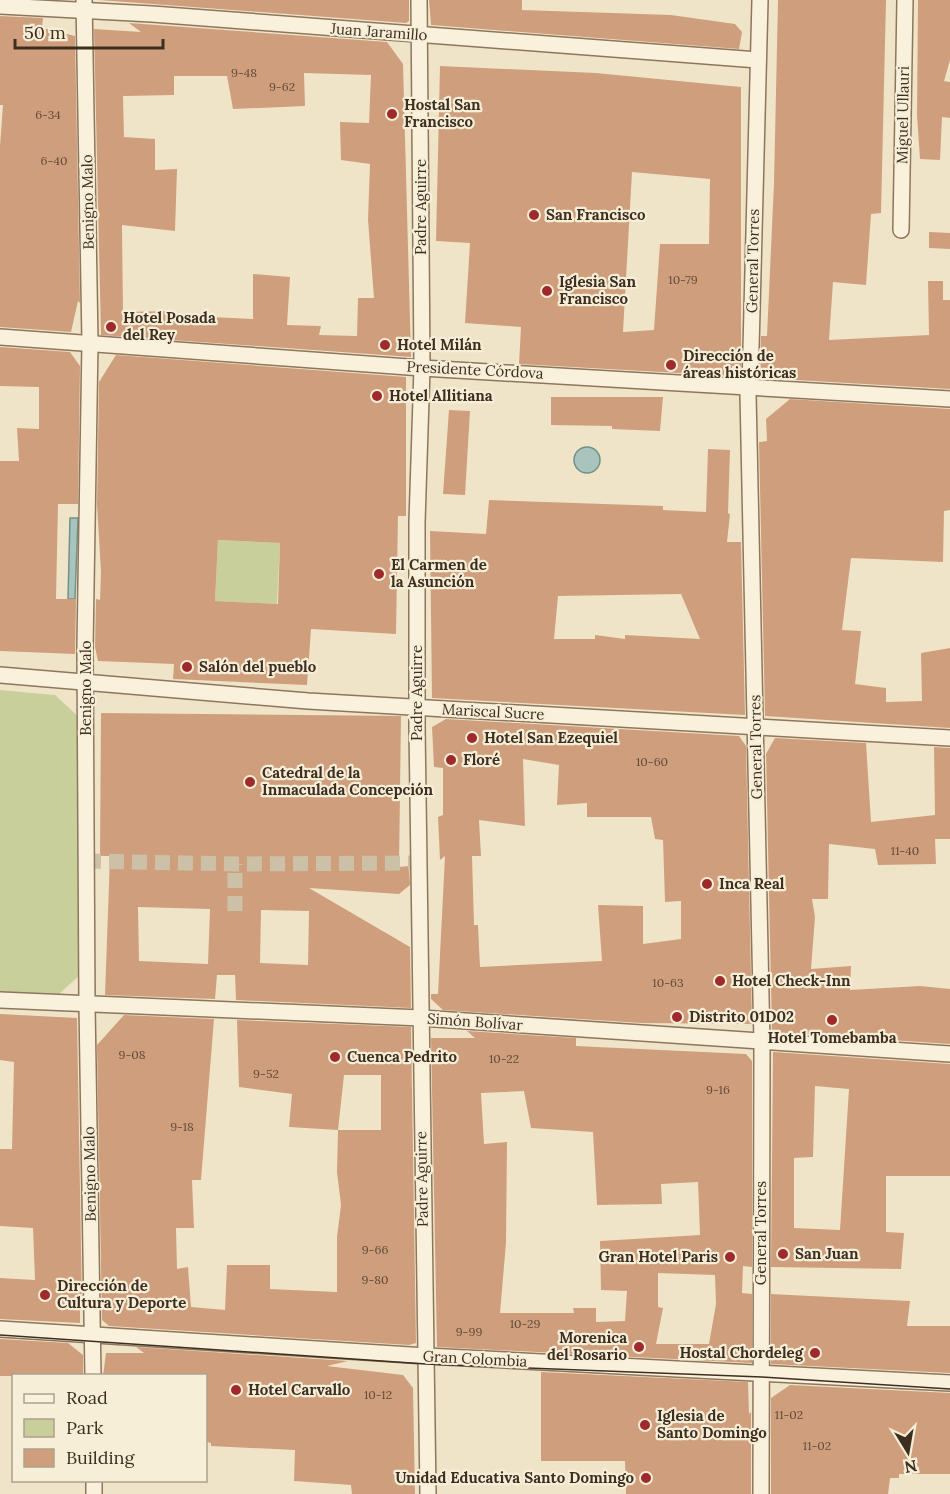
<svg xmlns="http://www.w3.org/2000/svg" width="950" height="1494" font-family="Lora,serif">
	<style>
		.green { fill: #c9cf9b }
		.water { fill: #a9c4bc; stroke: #6f938a; stroke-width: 1.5 }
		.building { fill: #cf9f7d; fill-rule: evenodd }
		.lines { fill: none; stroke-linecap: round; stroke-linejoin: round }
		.street-tunnel { stroke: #ccc0a6; stroke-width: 15; stroke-dasharray: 15 8; stroke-linecap: butt }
		.street-casing { stroke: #8d765c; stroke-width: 18 }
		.street { stroke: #faf1dc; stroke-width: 15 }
		.tram { stroke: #3d2e20; stroke-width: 1.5 }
		.poi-dot { fill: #9e2a2b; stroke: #f7eed8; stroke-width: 2 }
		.labels { text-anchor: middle; stroke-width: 4.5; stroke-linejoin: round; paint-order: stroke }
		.number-label { font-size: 12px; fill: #624a37 }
		.street-label { font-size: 15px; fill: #3d2e20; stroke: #f7eed8 }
		.poi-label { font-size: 15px; font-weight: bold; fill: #3d2e20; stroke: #f7eed8; text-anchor: start }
	</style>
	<rect width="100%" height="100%" fill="#f0e4c8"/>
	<g class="green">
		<polygon points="218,540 280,543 277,604 215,601"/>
		<polygon points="0,690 55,695 83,721 85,970 56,997 0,993"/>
	</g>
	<g class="water">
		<circle cx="587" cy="460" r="13"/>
		<polygon points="70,518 78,518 75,599 68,599"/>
	</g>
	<g class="building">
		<polygon points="99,0 409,0 409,21 406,23"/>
		<polygon points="429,0 522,0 522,10 671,15 735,24 742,32 739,49 431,25"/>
		<polygon points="778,0 886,0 881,213 871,214 866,285 833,282 829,340 929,335 928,281 943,281 943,300 950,300 950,389 760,378 761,336 767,336 774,183"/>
		<polygon points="918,0 950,0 950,60 944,81 950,82 950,118 942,117 940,160 920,159 917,115"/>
		<polygon points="0,16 43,18 42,28 75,36 80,303 78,301 71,332 0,327 0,146 3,105 0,105"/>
		<path d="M129,23L387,42L403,64L411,357L101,335L94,29L141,32ZM304,73L371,75L369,123L340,122L341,160L370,164L368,220L374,298H358L357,336L319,335L321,326L287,325L290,277L253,274V319L211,317L212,322L175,319V311L123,312L122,225L175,231L177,169L155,170V139L124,137L123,96L174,95V76H227L233,109L305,106Z"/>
		<path d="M440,66L596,73L741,87V366H732V376L519,364L521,327L465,323L470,243L436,241ZM632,172L710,179L709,244H660L654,330L623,332Z"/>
		<polygon points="929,232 950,233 950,249 929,248"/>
		<polygon points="0,347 70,352 80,366 78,504 58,504 56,599 76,599 75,654 0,651 0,461 19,461 17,428 39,429 39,387 0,386"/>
		<path d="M116,355L406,377V516H398L396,634L311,629L307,685L173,679L174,664L98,661L95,647L96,599L100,600L101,572L97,504L99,382ZM218,540L280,543L278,604L215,601Z"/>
		<polygon points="551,397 663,397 660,431 612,429 612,426 551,425"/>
		<polygon points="790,399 950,409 950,510 944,511 943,562 851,558 842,630 861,631 855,684 886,688 886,702 922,701 921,653 950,648 950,728 765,716 759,442 767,441 766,419"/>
		<polygon points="449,410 470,411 465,495 443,494"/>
		<path d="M708,449L730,450L728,513L730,514L727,542H741L745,715L432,698L430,531L486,534L489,500L663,506V510L706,512ZM681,594L700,639L625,635V639L595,635V639H554L558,596Z"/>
		<path d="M101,713L401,716L399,867L409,866L410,885L399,894L309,888L410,947L411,1008L236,1000L235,975H217L215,999L105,995L110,856H100ZM138,907L210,909L208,964L139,961ZM261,910L309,911L308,965L260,963Z"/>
		<path d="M446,719L739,736L746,746L752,1024L641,1023L443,1010L431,999V994H438L445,856L440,860L438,817L443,815V768L434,767L432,727ZM523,759L559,765L557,805L587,803V817H651L655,839L663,840L665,902L681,901V939L643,944V906L598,905L602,961L480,967L478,925H474L472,856H481L479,820L525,826Z"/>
		<polygon points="775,738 866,743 871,822 935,815 934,747 950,748 950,839 935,839 936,864 878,865 875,849 829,844 828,899 812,899 815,917 811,969 851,966 850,990 920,986 950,989 950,1044 772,1032 766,754"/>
		<polygon points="0,1014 77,1018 82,1305 80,1303 80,1323 0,1319 0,1278 35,1280 33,1228 0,1226 0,1149 12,1149 14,1062 0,1060"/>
		<path d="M124,1015L214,1019L201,1180H192L194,1228H176L177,1269L188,1267L191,1307L225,1310L227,1265H270V1289L337,1292V1237L341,1205L337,1172L338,1130L289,1127L292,1094L239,1087L237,1020L411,1027L416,1343L409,1345L109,1326L102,1320L97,1045ZM344,1075H381V1130H338Z"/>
		<path d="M467,1031L576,1038V1046L746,1054L752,1061V1267L743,1266L742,1293L752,1294V1363L437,1347L431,1038H475ZM524,1091L531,1128L593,1132L597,1205L662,1204L661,1184L698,1182L700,1235L600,1241L601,1290L627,1291L625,1321L596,1322V1308H573L574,1313H500L506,1243L507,1142L484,1144L481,1093ZM658,1273L715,1275L716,1304L709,1344H656L663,1308L658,1307Z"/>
		<path d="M773,1052L950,1064V1176H886V1232L904,1233L901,1269L771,1267ZM815,1086L849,1089L840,1230L794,1228V1158L813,1157Z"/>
		<polygon points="771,1294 910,1301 907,1326 950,1326 950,1373 771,1364"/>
		<polygon points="0,1339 68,1343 83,1355 83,1376 0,1376"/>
		<polygon points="136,1347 348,1361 327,1366 403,1375 413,1388 415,1494 352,1494 351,1485 294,1481 295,1450 211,1446 211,1443 206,1442 206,1376 103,1376 106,1353 144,1353"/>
		<polygon points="541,1372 748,1382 749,1414 751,1412 751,1494 626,1494 625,1461 541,1461"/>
		<polygon points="790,1385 950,1393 950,1474 899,1474 899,1478 890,1478 888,1494 771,1494 771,1398"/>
	</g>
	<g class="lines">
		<g class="street-tunnel">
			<polyline points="86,861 235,864 418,863"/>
			<polyline points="235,911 235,864"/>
		</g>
		<defs>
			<g id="street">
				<polyline points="84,0 90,342 85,647 87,1005 93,1376"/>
				<polyline points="419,0 422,368 417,522 417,727 428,1494"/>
				<polyline points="760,0 750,387 748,394 762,1043 761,1494"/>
				<polyline points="0,6 152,14 758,60"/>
				<polyline points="901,230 905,0"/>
				<polyline points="0,337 422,368 950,399"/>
				<polyline points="0,675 308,701 950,738"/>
				<polyline points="0,1000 421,1018 950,1054"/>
				<polyline points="0,1329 426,1356 950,1383"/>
				<polyline points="94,1480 94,1494"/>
			</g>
		</defs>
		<use href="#street" class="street-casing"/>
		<use href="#street" class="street"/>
		<polyline class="tram" points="0,1335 426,1364 762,1377 950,1389"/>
	</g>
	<g class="poi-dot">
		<circle cx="392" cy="114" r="6"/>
		<circle cx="534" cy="215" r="6"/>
		<circle cx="547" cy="291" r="6"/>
		<circle cx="111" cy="327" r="6"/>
		<circle cx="385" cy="345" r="6"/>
		<circle cx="671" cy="365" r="6"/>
		<circle cx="377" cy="396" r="6"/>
		<circle cx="379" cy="574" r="6"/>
		<circle cx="187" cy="667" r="6"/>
		<circle cx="472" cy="738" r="6"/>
		<circle cx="451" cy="760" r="6"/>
		<circle cx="250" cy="782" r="6"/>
		<circle cx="707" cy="884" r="6"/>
		<circle cx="720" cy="981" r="6"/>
		<circle cx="677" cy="1017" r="6"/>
		<circle cx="832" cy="1020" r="6"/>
		<circle cx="335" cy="1057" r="6"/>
		<circle cx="783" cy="1254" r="6"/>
		<circle cx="730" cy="1257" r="6"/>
		<circle cx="45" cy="1295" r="6"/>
		<circle cx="639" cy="1347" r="6"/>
		<circle cx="815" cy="1353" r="6"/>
		<circle cx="236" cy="1390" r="6"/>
		<circle cx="645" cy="1425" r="6"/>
		<circle cx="646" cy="1478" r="6"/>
	</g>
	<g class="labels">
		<g class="number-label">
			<text x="244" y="77">9-48</text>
			<text x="282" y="91">9-62</text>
			<text x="48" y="119">6-34</text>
			<text x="54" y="165">6-40</text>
			<text x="683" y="284">10-79</text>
			<text x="652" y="766">10-60</text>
			<text x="905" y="855">11-40</text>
			<text x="668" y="987">10-63</text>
			<text x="132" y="1059">9-08</text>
			<text x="504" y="1063">10-22</text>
			<text x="266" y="1078">9-52</text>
			<text x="718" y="1094">9-16</text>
			<text x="182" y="1131">9-18</text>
			<text x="375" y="1254">9-66</text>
			<text x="375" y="1284">9-80</text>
			<text x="525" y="1328">10-29</text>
			<text x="469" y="1336">9-99</text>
			<text x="378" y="1399">10-12</text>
			<text x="789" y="1419">11-02</text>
			<text x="817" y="1450">11-02</text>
		</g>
		<g class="street-label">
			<text transform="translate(379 32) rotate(4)" y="5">Juan Jaramillo</text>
			<text transform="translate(903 115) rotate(-89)" y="5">Miguel Ullauri</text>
			<text transform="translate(88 202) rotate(-91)" y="5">Benigno Malo</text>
			<text transform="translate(421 207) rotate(-90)" y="5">Padre Aguirre</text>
			<text transform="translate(753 261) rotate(-89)" y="5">General Torres</text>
			<text transform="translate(475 370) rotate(3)" y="5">Presidente Córdova</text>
			<text transform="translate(86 688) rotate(-90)" y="5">Benigno Malo</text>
			<text transform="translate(417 693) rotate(-90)" y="5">Padre Aguirre</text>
			<text transform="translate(493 712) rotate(3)" y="5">Mariscal Sucre</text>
			<text transform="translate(756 747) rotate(-91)" y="5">General Torres</text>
			<text transform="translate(475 1022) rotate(4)" y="5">Simón Bolívar</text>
			<text transform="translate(90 1174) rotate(-91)" y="5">Benigno Malo</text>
			<text transform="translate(422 1179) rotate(-91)" y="5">Padre Aguirre</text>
			<text transform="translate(761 1233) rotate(-90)" y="5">General Torres</text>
			<text transform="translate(475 1359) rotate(3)" y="5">Gran Colombia</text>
		</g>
		<g class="poi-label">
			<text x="404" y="110">Hostal San<tspan x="404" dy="17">Francisco</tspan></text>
			<text x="546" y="220">San Francisco</text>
			<text x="559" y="287">Iglesia San<tspan x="559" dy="17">Francisco</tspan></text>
			<text x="123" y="323">Hotel Posada<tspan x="123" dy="17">del Rey</tspan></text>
			<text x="397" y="350">Hotel Milán</text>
			<text x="683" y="361">Dirección de<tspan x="683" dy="17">áreas históricas</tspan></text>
			<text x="389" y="401">Hotel Allitiana</text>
			<text x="391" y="570">El Carmen de<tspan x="391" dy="17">la Asunción</tspan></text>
			<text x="199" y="672">Salón del pueblo</text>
			<text x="484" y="743">Hotel San Ezequiel</text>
			<text x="463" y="765">Floré</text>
			<text x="262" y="778">Catedral de la<tspan x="262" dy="17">Inmaculada Concepción</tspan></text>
			<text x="719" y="889">Inca Real</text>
			<text x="732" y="986">Hotel Check-Inn</text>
			<text x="689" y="1022">Distrito 01D02</text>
			<text x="832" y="1043" text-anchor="middle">Hotel Tomebamba</text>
			<text x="347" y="1062">Cuenca Pedrito</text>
			<text x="795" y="1259">San Juan</text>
			<text x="718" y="1262" text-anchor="end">Gran Hotel Paris</text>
			<text x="57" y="1291">Dirección de<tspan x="57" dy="17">Cultura y Deporte</tspan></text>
			<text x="627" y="1343" text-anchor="end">Morenica<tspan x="627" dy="17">del Rosario</tspan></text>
			<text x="803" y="1358" text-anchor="end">Hostal Chordeleg</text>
			<text x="248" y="1395">Hotel Carvallo</text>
			<text x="657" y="1421">Iglesia de<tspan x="657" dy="17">Santo Domingo</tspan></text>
			<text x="634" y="1483" text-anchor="end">Unidad Educativa Santo Domingo</text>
		</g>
	</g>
	<rect x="12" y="1374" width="195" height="108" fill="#f7eed8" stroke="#ada18e" stroke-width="1.5"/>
	<rect x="24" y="1394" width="30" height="9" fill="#faf1dc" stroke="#ada18e" stroke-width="1.5"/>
	<text x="66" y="1404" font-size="18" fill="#3d2e20">Road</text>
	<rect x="24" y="1419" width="30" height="18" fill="#c9cf9b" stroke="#ada18e" stroke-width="1.5"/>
	<text x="66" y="1434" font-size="18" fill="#3d2e20">Park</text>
	<rect x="24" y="1449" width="30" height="18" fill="#cf9f7d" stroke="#ada18e" stroke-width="1.5"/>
	<text x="66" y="1464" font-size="18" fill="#3d2e20">Building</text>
	<g transform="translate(908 1452) rotate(169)" stroke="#f7eed8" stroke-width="4.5" paint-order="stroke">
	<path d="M0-4.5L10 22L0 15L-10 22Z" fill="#3d2e20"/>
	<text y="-9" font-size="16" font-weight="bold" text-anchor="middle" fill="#3d2e20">N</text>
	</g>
	<path d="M15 39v9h148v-9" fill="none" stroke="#3d2e20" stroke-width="3"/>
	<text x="24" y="39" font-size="18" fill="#3d2e20" stroke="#f7eed8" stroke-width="4.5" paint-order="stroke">50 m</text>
</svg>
